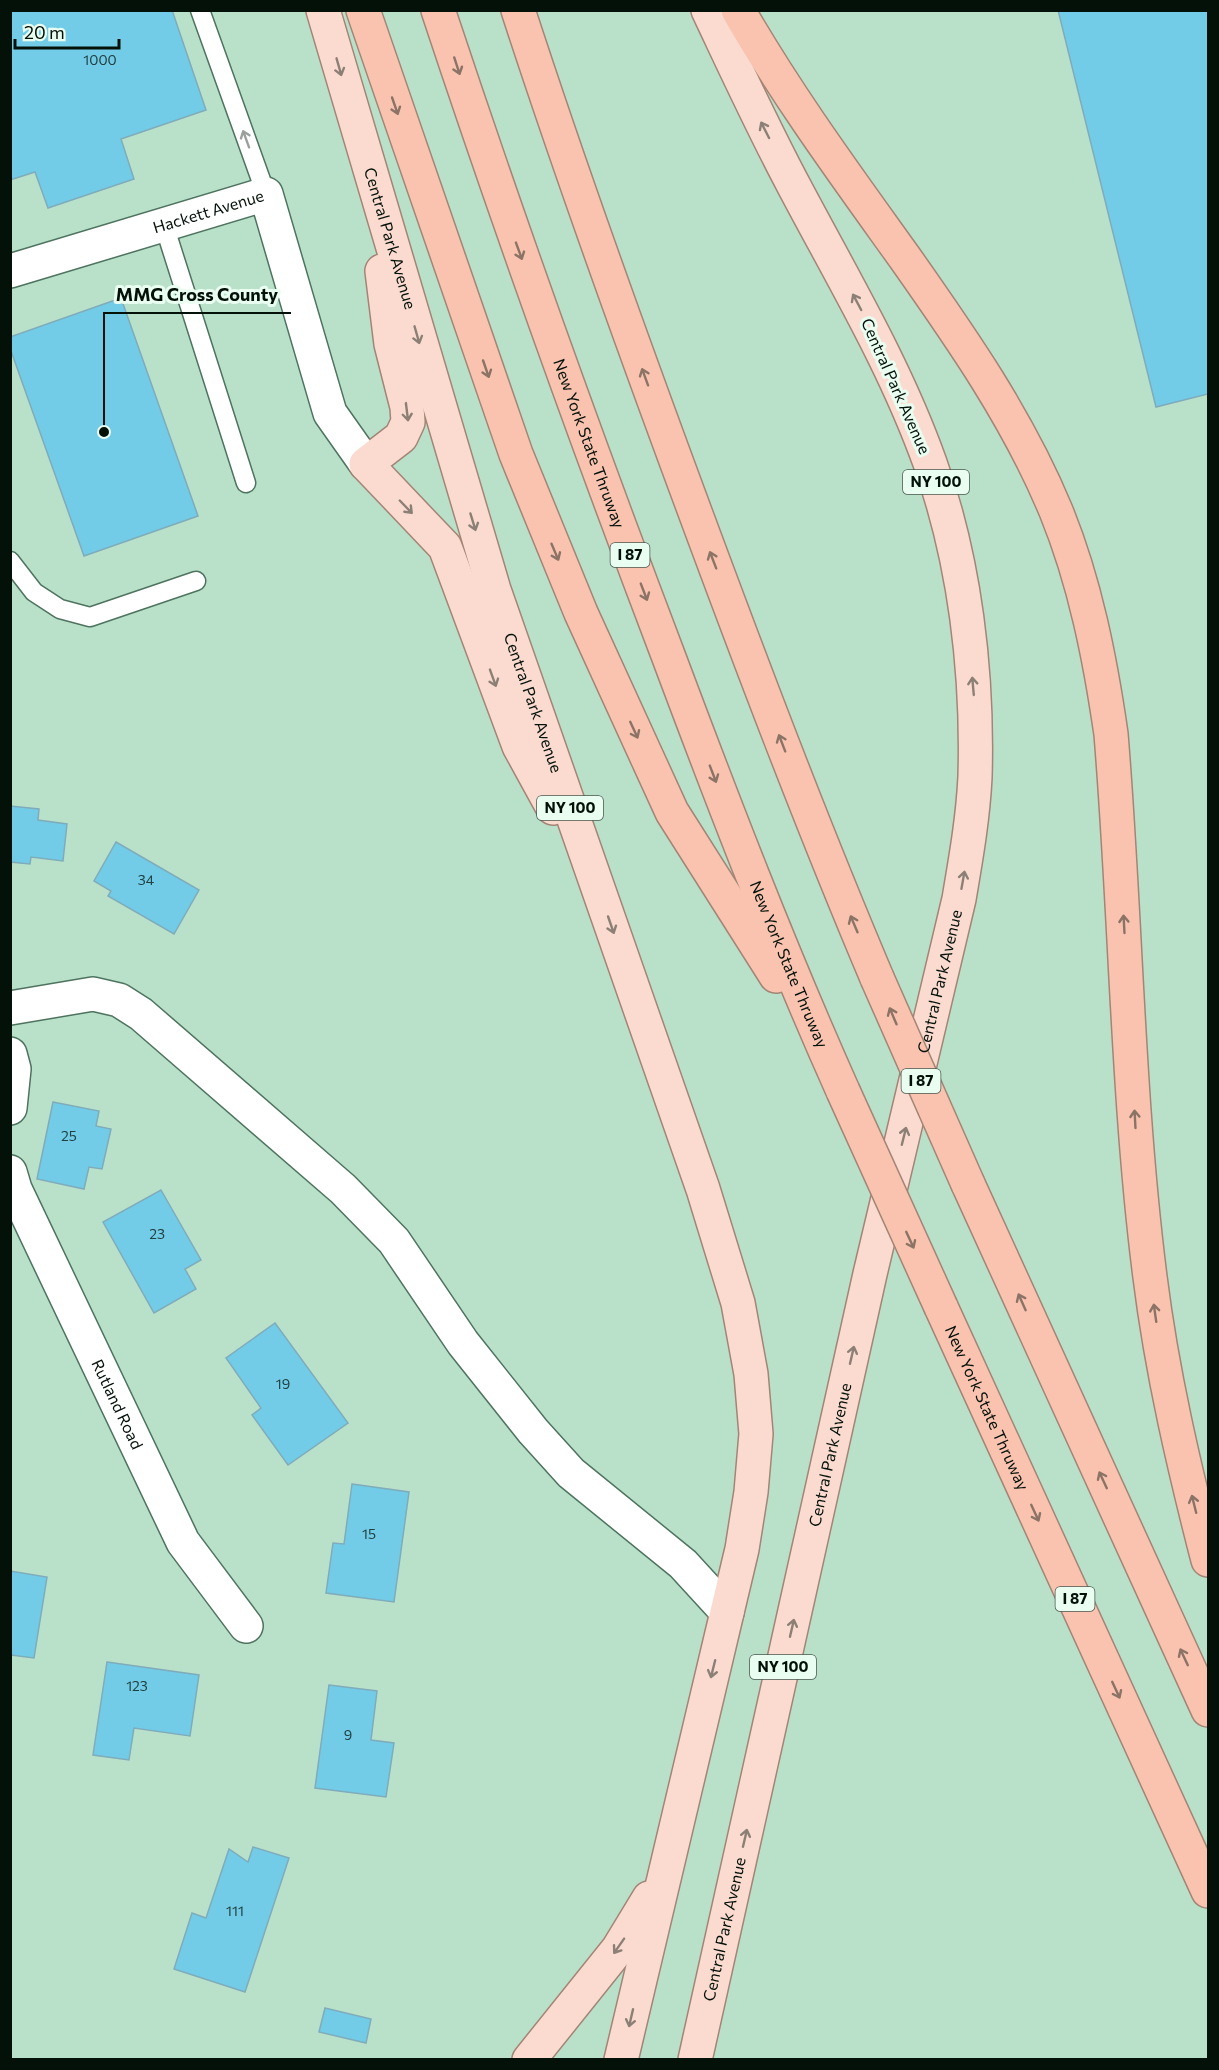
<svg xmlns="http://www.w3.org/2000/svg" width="1219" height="2070" font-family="Commissioner,sans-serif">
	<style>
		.building { fill: #72cce7; stroke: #7facbb; stroke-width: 1.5 }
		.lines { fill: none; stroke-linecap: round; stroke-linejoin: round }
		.lane-casing { stroke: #4e735f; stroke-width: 21 }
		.street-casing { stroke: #4e735f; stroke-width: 36 }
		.primary-casing { stroke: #a38576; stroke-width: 36 }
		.highway-casing { stroke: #a38576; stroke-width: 36 }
		.lane { stroke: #fff; stroke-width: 18 }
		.street { stroke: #fff; stroke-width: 33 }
		.primary { stroke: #fbdbd0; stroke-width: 33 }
		.highway { stroke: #f9c3b0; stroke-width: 33 }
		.highway-bridge-casing { stroke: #a38576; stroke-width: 36; stroke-linecap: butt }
		.highway-bridge { stroke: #f9c3b0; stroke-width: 33 }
		.oneway { stroke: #8b7365 }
		.oneway2 { stroke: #8c8076 }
		.oneway3 { stroke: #9ba09d }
		.labels { text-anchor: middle; stroke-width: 6; stroke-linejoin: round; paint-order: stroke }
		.number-label { font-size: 14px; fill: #204040 }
		.shield { fill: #e9fdf1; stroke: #49584f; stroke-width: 1.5 }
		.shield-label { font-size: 15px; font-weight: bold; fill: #041109 }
		.street-label { font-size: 16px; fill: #041109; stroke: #e9fdf1 }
		.leader { fill: none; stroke: #041109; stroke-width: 2 }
		.callout-dot { fill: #041109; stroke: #e9fdf1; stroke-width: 2 }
		.callout-label { font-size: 18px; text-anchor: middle; font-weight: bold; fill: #041109; stroke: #e9fdf1; stroke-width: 6; stroke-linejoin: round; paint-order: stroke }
	</style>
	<rect width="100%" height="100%" fill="#b9e1ca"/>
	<g class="building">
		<polygon points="10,10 172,10 206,110 121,139 134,179 48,208 35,172 10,180"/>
		<polygon points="1058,10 1208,10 1208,394 1156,407"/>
		<polygon points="121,298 198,516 84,556 10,348 10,337"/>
		<polygon points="10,806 39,809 38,820 67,824 63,861 31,857 30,864 10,862"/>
		<polygon points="116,842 199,890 174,934 108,896 111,891 94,881"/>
		<polygon points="53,1102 99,1111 96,1126 111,1129 102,1169 89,1167 84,1189 37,1179"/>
		<polygon points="161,1190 201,1260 185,1269 196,1289 154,1313 103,1222"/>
		<polygon points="275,1323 348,1423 288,1465 252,1415 261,1408 226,1358"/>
		<polygon points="352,1484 409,1492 394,1602 326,1593 333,1543 344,1544"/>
		<polygon points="10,1571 47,1577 34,1658 11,1655 10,1662"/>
		<polygon points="107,1662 199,1675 190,1736 134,1728 129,1760 93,1755"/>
		<polygon points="329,1685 377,1691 371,1740 394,1743 386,1797 315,1788"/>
		<polygon points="253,1847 289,1858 245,1992 174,1969 192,1913 206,1918 229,1849 248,1862"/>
		<polygon points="325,2008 371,2019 366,2043 319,2032"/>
	</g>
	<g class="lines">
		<defs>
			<g id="lane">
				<polyline points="200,10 266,194"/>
				<polyline points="164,225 246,483"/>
				<polyline points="10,561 34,592 60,609 90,617 196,581"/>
			</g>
			<g id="street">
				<path id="s1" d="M10,271L266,194L330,413L366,464"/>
				<polyline points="10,1008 93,994 119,1000 141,1014 343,1189 394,1241 463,1343 533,1431 571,1473 683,1564 727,1612"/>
				<polyline points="10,1054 14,1069 10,1108"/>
				<path id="s2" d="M10,1172L15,1189L183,1542L246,1626"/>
			</g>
			<g id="primary">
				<path id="s3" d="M323,10L494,590L703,1189L738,1303L751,1374L756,1434L751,1492L742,1549L621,2060"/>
				<polyline points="382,271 391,344 407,407 408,422 401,437 366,464 445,547 519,746 553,808"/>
				<polyline points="529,2060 618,1949 649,1898"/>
				<path id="s4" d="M695,2060L870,1274L959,899C966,858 973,818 975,777C978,672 965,561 930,463C895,365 842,277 794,186C763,128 736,69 708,10"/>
			</g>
			<g id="highway">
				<polyline points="363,10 516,454 581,613 672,812 776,976"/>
				<path id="s5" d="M438,10C510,227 587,442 668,655C723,802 779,948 843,1091"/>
				<path d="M518,10C570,170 627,328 685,485C746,650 808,815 877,978"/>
				<path d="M738,10C788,97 847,177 905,258C962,339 1018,419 1056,511C1085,582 1100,658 1111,734C1126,915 1127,1097 1150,1277C1162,1373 1184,1467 1208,1560"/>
				<polyline points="968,1184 1208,1710"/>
				<path id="s6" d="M941,1307L1208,1891"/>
			</g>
		</defs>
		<use href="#lane" class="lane-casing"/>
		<use href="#street" class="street-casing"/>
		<use href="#primary" class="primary-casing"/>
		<use href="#highway" class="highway-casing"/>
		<use href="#lane" class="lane"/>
		<use href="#street" class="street"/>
		<use href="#primary" class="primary"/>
		<use href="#highway" class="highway"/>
		<defs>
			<g id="highway-bridge">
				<polyline points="877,978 968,1184"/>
				<polyline points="843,1091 941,1307"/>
			</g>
		</defs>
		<use href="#highway-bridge" class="highway-bridge-casing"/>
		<use href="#highway-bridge" class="highway-bridge"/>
	</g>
	<defs><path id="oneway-shaft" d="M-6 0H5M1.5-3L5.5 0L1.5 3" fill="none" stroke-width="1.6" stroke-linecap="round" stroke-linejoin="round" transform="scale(1.5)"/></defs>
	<g class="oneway">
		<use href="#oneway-shaft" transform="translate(457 66) rotate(72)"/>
		<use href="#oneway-shaft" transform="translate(395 106) rotate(71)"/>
		<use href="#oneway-shaft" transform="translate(519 251) rotate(70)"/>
		<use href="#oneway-shaft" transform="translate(486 369) rotate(71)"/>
		<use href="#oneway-shaft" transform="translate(645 377) rotate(-110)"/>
		<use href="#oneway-shaft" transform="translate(555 552) rotate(67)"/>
		<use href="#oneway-shaft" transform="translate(713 560) rotate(-111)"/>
		<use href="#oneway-shaft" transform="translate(644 592) rotate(69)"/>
		<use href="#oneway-shaft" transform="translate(634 730) rotate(65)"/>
		<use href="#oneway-shaft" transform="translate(782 743) rotate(-111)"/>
		<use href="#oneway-shaft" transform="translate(713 774) rotate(69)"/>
		<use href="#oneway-shaft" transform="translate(854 924) rotate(-113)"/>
		<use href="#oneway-shaft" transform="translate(1124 924) rotate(-93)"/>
		<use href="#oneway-shaft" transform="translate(893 1016) rotate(-113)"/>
		<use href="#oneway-shaft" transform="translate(1135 1119) rotate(-93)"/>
		<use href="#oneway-shaft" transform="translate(910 1240) rotate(65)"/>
		<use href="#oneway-shaft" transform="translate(1022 1302) rotate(-114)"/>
		<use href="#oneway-shaft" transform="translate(1155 1313) rotate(-98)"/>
		<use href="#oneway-shaft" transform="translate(1103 1480) rotate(-115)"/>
		<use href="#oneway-shaft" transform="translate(1194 1504) rotate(-104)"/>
		<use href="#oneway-shaft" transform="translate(1035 1513) rotate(65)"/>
		<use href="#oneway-shaft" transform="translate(1184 1657) rotate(-115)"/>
		<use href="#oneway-shaft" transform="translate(1116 1690) rotate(65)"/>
	</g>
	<g class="oneway2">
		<use href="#oneway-shaft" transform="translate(339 67) rotate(74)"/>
		<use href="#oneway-shaft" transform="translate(765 130) rotate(-117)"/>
		<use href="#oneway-shaft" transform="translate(857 302) rotate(-118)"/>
		<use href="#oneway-shaft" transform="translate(417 335) rotate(74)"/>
		<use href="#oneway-shaft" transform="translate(407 412) rotate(83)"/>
		<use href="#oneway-shaft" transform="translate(406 507) rotate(46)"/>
		<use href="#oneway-shaft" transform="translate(473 522) rotate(73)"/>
		<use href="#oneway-shaft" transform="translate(493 678) rotate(70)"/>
		<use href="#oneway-shaft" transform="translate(973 686) rotate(-95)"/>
		<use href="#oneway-shaft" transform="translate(963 880) rotate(-80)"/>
		<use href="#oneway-shaft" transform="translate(611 925) rotate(71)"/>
		<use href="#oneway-shaft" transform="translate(904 1136) rotate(-76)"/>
		<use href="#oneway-shaft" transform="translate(852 1355) rotate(-77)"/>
		<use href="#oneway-shaft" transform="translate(792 1628) rotate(-77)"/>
		<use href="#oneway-shaft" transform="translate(713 1669) rotate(104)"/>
		<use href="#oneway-shaft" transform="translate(745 1838) rotate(-77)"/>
		<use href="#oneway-shaft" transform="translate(619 1946) rotate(125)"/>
		<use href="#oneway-shaft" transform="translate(631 2018) rotate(103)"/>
	</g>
	<use class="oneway3" href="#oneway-shaft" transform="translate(246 139) rotate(-110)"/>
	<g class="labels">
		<g class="number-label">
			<text x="100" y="65">1000</text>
			<text x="146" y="885">34</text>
			<text x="69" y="1141">25</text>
			<text x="157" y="1239">23</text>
			<text x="283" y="1389">19</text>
			<text x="369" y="1539">15</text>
			<text x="137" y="1691">123</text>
			<text x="348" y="1740">9</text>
			<text x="235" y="1916">111</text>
		</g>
		<g class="shield">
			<rect x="903" y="470" width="66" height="24" rx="4.5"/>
			<rect x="610.5" y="543" width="39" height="24" rx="4.5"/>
			<rect x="537" y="796" width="66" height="24" rx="4.5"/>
			<rect x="901.5" y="1069" width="39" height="24" rx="4.5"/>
			<rect x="1055.5" y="1587" width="39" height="24" rx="4.5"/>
			<rect x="750" y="1655" width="66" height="24" rx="4.5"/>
		</g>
		<g class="shield-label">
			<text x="936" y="487">NY 100</text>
			<text x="630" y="560">I 87</text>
			<text x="570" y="813">NY 100</text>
			<text x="921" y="1086">I 87</text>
			<text x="1075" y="1604">I 87</text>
			<text x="783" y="1672">NY 100</text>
		</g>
		<g class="street-label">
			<text dy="6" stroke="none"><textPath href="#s1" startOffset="207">Hackett Avenue</textPath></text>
			<text dy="6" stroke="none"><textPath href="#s3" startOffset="238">Central Park Avenue</textPath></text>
			<text transform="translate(896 386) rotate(66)" y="6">Central Park Avenue</text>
			<text dy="6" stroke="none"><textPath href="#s5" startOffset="459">New York State Thruway</textPath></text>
			<text dy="6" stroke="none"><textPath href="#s3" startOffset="724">Central Park Avenue</textPath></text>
			<text dy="6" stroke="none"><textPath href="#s5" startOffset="1017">New York State Thruway</textPath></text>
			<text dy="6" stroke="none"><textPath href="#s4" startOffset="1106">Central Park Avenue</textPath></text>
			<text dy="6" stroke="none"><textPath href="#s2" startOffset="256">Rutland Road</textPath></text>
			<text dy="6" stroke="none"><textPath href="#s6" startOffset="111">New York State Thruway</textPath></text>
			<text dy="6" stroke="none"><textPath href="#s4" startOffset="620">Central Park Avenue</textPath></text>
			<text dy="6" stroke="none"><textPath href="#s4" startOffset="134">Central Park Avenue</textPath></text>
		</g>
	</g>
	<path class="leader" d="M104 432L104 313H291"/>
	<circle class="callout-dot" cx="104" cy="432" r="6"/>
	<g class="callout-label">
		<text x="197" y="301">MMG Cross County</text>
	</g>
	<rect width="1219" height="2070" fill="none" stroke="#041109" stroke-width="24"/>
	<path d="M15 39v9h104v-9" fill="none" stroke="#041109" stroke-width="3"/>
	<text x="24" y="39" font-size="18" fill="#041109" stroke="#e9fdf1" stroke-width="4.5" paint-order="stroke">20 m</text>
</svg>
